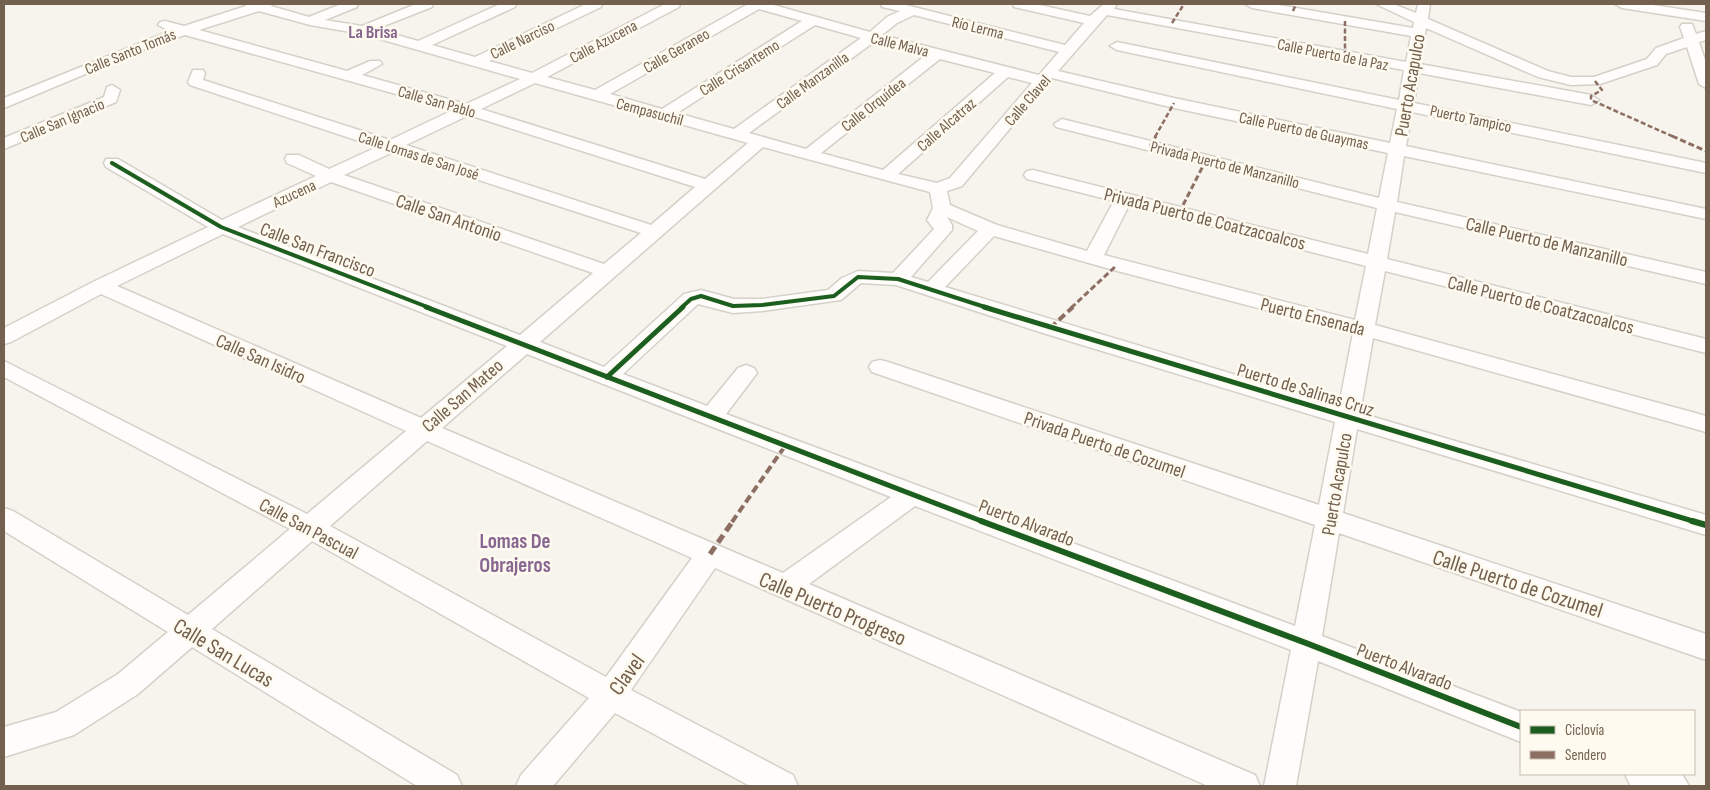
<svg xmlns="http://www.w3.org/2000/svg" width="1710" height="790" font-family="'Sofia Sans Condensed',sans-serif">
	<style>
		.lines { fill: none; stroke-linecap: round; stroke-linejoin: round }
		.minor-casing { stroke: #d5d0c8; stroke-width: 3 }
		.minor { fill: #fefdfc; fill-rule: evenodd }
		.quiet-far3 { stroke: #8d6e63; stroke-width: 2.5; stroke-dasharray: 5 2.5; stroke-linecap: butt }
		.quiet-far2 { stroke: #8d6e63; stroke-width: 3; stroke-dasharray: 6 3; stroke-linecap: butt }
		.quiet-far1 { stroke: #8d6e63; stroke-width: 4; stroke-dasharray: 8 4; stroke-linecap: butt }
		.quiet { stroke: #8d6e63; stroke-width: 5; stroke-dasharray: 9 5; stroke-linecap: butt }
		.cycleway-far2-casing { stroke: #fefaef; stroke-width: 6 }
		.cycleway-far1-casing { stroke: #fefaef; stroke-width: 8 }
		.cycleway-casing { stroke: #fefaef; stroke-width: 9 }
		.cycleway-far2 { stroke: #1b5e20; stroke-width: 4 }
		.cycleway-far1 { stroke: #1b5e20; stroke-width: 5 }
		.cycleway { stroke: #1b5e20; stroke-width: 6 }
		.labels { text-anchor: middle; stroke-width: 5; stroke-linejoin: round; paint-order: stroke }
		.far-street-label { font-size: 16px; fill: #74604e; stroke: #fefaef }
		.far-quarter-label { font-size: 18px; font-weight: bold; fill: #876690; stroke: #fefaef }
		.street-label { font-size: 19px; fill: #74604e; stroke: #fefaef }
		.quarter-label { font-size: 21px; font-weight: bold; fill: #876690; stroke: #fefaef }
		.near-street-label { font-size: 22px; fill: #74604e; stroke: #fefaef }
	</style>
	<rect width="100%" height="100%" fill="#f7f4ed"/>
	<g class="lines">
		<defs>
			<g id="minor">
				<path d="M245,4H272L271,6L309,17L341,4H358L357,7L325,20L362,26L416,4H433L432,7L376,29L418,41L500,4H516L515,7L432,45L475,57L586,4H602L601,7L489,61L532,73L665,4H680L679,7L547,77L595,90L748,4H770L870,32L887,17L900,11L882,7L881,4H902L1065,45L1084,23L1014,7L1013,4H1035L1090,16L1104,4H1117L1114,9L1406,62L1411,36L1252,8L1245,4H1273L1413,28L1414,22L1376,4H1393L1416,13L1418,4H1430L1428,19L1548,71L1571,77H1594L1647,59L1656,48L1684,38L1680,27L1682,24H1692L1696,34L1706,31V40L1699,42L1706,63V88L1699,84L1687,47L1666,54L1657,65L1600,84L1571,85L1538,77L1426,28L1420,64L1591,95L1599,100L1591,105L1419,73L1414,103L1706,163V173L1412,112L1406,146L1706,209V219L1404,156L1397,202L1706,272V284L1395,212L1387,259L1706,339V353L1385,271L1375,325L1706,416V432L1373,338L1360,413L1706,515V535L1357,429L1343,513L1706,634V660L1339,533L1322,636L1521,712V742L1318,661L1296,786H1264L1291,650L915,506L809,584L1255,775L1260,786H1208L715,568L631,690L793,775L798,786H750L615,713L553,786H516L521,775L589,698L312,541L212,629L457,775L462,786H417L192,647L138,694L74,735L4,757V727L56,712L118,674L168,632L4,531V508L13,511L188,615L290,529L4,377V361L307,514L406,431L101,294L11,342L4,344V328L93,282L208,227L106,167L104,163L106,159H118L222,220L316,176L287,163L285,159L287,155H299L329,169L377,147L190,85L188,82L193,70H203L205,73L203,80L390,140L453,110L185,35L157,44L4,108V98L170,31L158,25L160,22L165,21L184,26L246,6ZM759,9L802,21L662,109L610,94ZM259,11L310,25L362,34L520,79L466,104L362,75L382,64L380,61H370L347,71L199,30ZM914,15L1059,52L1039,75L882,35L897,23ZM1107,15L1404,70L1399,100L1117,42L1110,46L1117,50L1397,109L1390,143L1174,98L1058,71ZM815,25L861,38L734,129L677,113ZM874,42L926,55L806,149L749,133ZM940,59L995,73L883,170L821,153ZM1008,77L1032,83L950,178L937,183L898,174ZM1052,78L1174,108L1388,153L1379,198L1062,119L1054,124L1056,127L1377,208L1368,254L1033,170L1027,171L1024,175L1027,179L1114,201L1087,251L997,225L950,205L947,191L962,186ZM535,83L748,143L705,179L481,109ZM469,115L695,187L651,225L406,145ZM763,147L930,192L933,208L927,220L934,229L893,273L858,271L842,278L828,290L762,299H734L701,290L684,294L604,367L540,342ZM393,152L641,233L604,264L344,175ZM331,182L593,273L520,335L238,227ZM1129,205L1366,266L1355,320L1104,255ZM947,217L978,231L928,282L911,277L952,230V225ZM223,234L507,346L421,418L117,286ZM994,236L1110,269L1353,333L1339,406L945,287ZM861,283L896,285L1043,333L1335,422L1319,505L888,362L880,360L872,362L869,367L872,372L1315,525L1295,626L726,414L757,373L754,368L746,365L738,368L707,406L623,374L698,304L733,313L762,311L841,300ZM527,354L891,497L783,573L442,428ZM427,441L692,558L606,677L330,526Z"/>
				<polygon points="1615,4 1646,4 1706,13 1706,21 1622,8"/>
				<polygon points="112,85 120,90 116,102 4,149 4,138 104,97 107,87"/>
				<polygon points="1625,774 1682,774 1689,786 1633,786 1630,785"/>
			</g>
		</defs>
		<use href="#minor" class="minor-casing"/>
		<use href="#minor" class="minor"/>
		<g class="quiet-far3">
			<polyline points="1293,11 1296,4"/>
			<polyline points="1345,21 1345,56"/>
			<polyline points="1172,23 1184,4"/>
			<polyline points="1595,81 1602,90 1591,96 1591,100 1674,137"/>
			<polyline points="1155,137 1174,103"/>
		</g>
		<g class="quiet-far2">
			<polyline points="1672,136 1706,151"/>
			<polyline points="1150,146 1156,136"/>
			<polyline points="1179,213 1206,160"/>
			<polyline points="1071,308 1117,265"/>
		</g>
		<g class="quiet-far1">
			<polyline points="1050,328 1073,307"/>
			<polyline points="732,522 785,446"/>
		</g>
		<polyline class="quiet" points="710,554 733,521"/>
		<defs>
			<g id="cycleway-far2">
				<polyline points="112,163 221,227 430,308"/>
				<polyline points="681,308 691,299 701,296 733,306 762,305 834,296 858,277 898,279 988,308"/>
			</g>
			<g id="cycleway-far1">
				<polyline points="426,307 984,522"/>
				<polyline points="984,307 1696,522"/>
				<polyline points="607,377 683,307"/>
			</g>
			<g id="cycleway">
				<polyline points="981,521 1306,643 1521,727"/>
				<polyline points="1692,521 1706,525"/>
			</g>
		</defs>
		<use href="#cycleway-far2" class="cycleway-far2-casing"/>
		<use href="#cycleway-far1" class="cycleway-far1-casing"/>
		<use href="#cycleway" class="cycleway-casing"/>
		<use href="#cycleway-far2" class="cycleway-far2"/>
		<use href="#cycleway-far1" class="cycleway-far1"/>
		<use href="#cycleway" class="cycleway"/>
	</g>
	<g class="labels">
		<g class="far-street-label">
			<text transform="translate(978 27) rotate(14)" y="6">Río Lerma</text>
			<text transform="translate(522 39) rotate(-26)" y="6">Calle Narciso</text>
			<text transform="translate(603 41) rotate(-28)" y="6">Calle Azucena</text>
			<text transform="translate(900 44) rotate(14)" y="6">Calle Malva</text>
			<text transform="translate(676 50) rotate(-30)" y="6">Calle Geraneo</text>
			<text transform="translate(130 51) rotate(-22)" y="6">Calle Santo Tomás</text>
			<text transform="translate(1333 54) rotate(11)" y="6">Calle Puerto de la Paz</text>
			<text transform="translate(739 67) rotate(-32)" y="6">Calle Crisantemo</text>
			<text transform="translate(812 80) rotate(-36)" y="6">Calle Manzanilla</text>
			<text transform="translate(1027 100) rotate(-49)" y="6">Calle Clavel</text>
			<text transform="translate(437 101) rotate(16)" y="6">Calle San Pablo</text>
			<text transform="translate(873 104) rotate(-38)" y="6">Calle Orquídea</text>
			<text transform="translate(650 111) rotate(15)" y="6">Cempasuchil</text>
			<text transform="translate(1471 118) rotate(12)" y="6">Puerto Tampico</text>
			<text transform="translate(62 120) rotate(-23)" y="6">Calle San Ignacio</text>
			<text transform="translate(946 124) rotate(-41)" y="6">Calle Alcatraz</text>
			<text transform="translate(1304 130) rotate(12)" y="6">Calle Puerto de Guaymas</text>
			<text transform="translate(419 155) rotate(18)" y="6">Calle Lomas de San José</text>
			<text transform="translate(1225 164) rotate(14)" y="6">Privada Puerto de Manzanillo</text>
			<text transform="translate(294 193) rotate(-25)" y="6">Azucena</text>
		</g>
		<g class="far-quarter-label">
			<text x="373" y="38">La Brisa</text>
		</g>
		<g class="street-label">
			<text transform="translate(1409 85) rotate(-80)" y="7">Puerto Acapulco</text>
			<text transform="translate(449 217) rotate(19)" y="7">Calle San Antonio</text>
			<text transform="translate(1205 218) rotate(14)" y="7">Privada Puerto de Coatzacoalcos</text>
			<text transform="translate(1547 241) rotate(13)" y="7">Calle Puerto de Manzanillo</text>
			<text transform="translate(318 249) rotate(21)" y="7">Calle San Francisco</text>
			<text transform="translate(1541 304) rotate(14)" y="7">Calle Puerto de Coatzacoalcos</text>
			<text transform="translate(1313 316) rotate(14)" y="7">Puerto Ensenada</text>
			<text transform="translate(261 358) rotate(24)" y="7">Calle San Isidro</text>
			<text transform="translate(1306 389) rotate(17)" y="7">Puerto de Salinas Cruz</text>
			<text transform="translate(462 395) rotate(-41)" y="7">Calle San Mateo</text>
			<text transform="translate(1105 444) rotate(19)" y="7">Privada Puerto de Cozumel</text>
			<text transform="translate(1336 484) rotate(-80)" y="7">Puerto Acapulco</text>
			<text transform="translate(1027 522) rotate(21)" y="7">Puerto Alvarado</text>
			<text transform="translate(309 528) rotate(28)" y="7">Calle San Pascual</text>
			<text transform="translate(1405 666) rotate(21)" y="7">Puerto Alvarado</text>
		</g>
		<g class="quarter-label">
			<text x="515" y="548">Lomas De<tspan x="515" dy="24">Obrajeros</tspan></text>
		</g>
		<g class="near-street-label">
			<text transform="translate(1518 583) rotate(18)" y="8">Calle Puerto de Cozumel</text>
			<text transform="translate(833 608) rotate(23)" y="8">Calle Puerto Progreso</text>
			<text transform="translate(224 652) rotate(31)" y="8">Calle San Lucas</text>
			<text transform="translate(626 674) rotate(-54)" y="8">Clavel</text>
		</g>
	</g>
	<rect width="1710" height="790" fill="none" stroke="#74604e" stroke-width="10"/>
	<rect x="1520" y="710" width="175" height="65" fill="#fefaef" stroke="#c7bcaf"/>
	<rect x="1530" y="726" width="25" height="8" fill="#1b5e20" stroke="#c7bcaf"/>
	<text x="1565" y="735" font-size="15" fill="#74604e">Ciclovía</text>
	<rect x="1530" y="751" width="25" height="8" fill="#8d6e63" stroke="#c7bcaf"/>
	<text x="1565" y="760" font-size="15" fill="#74604e">Sendero</text>
</svg>
